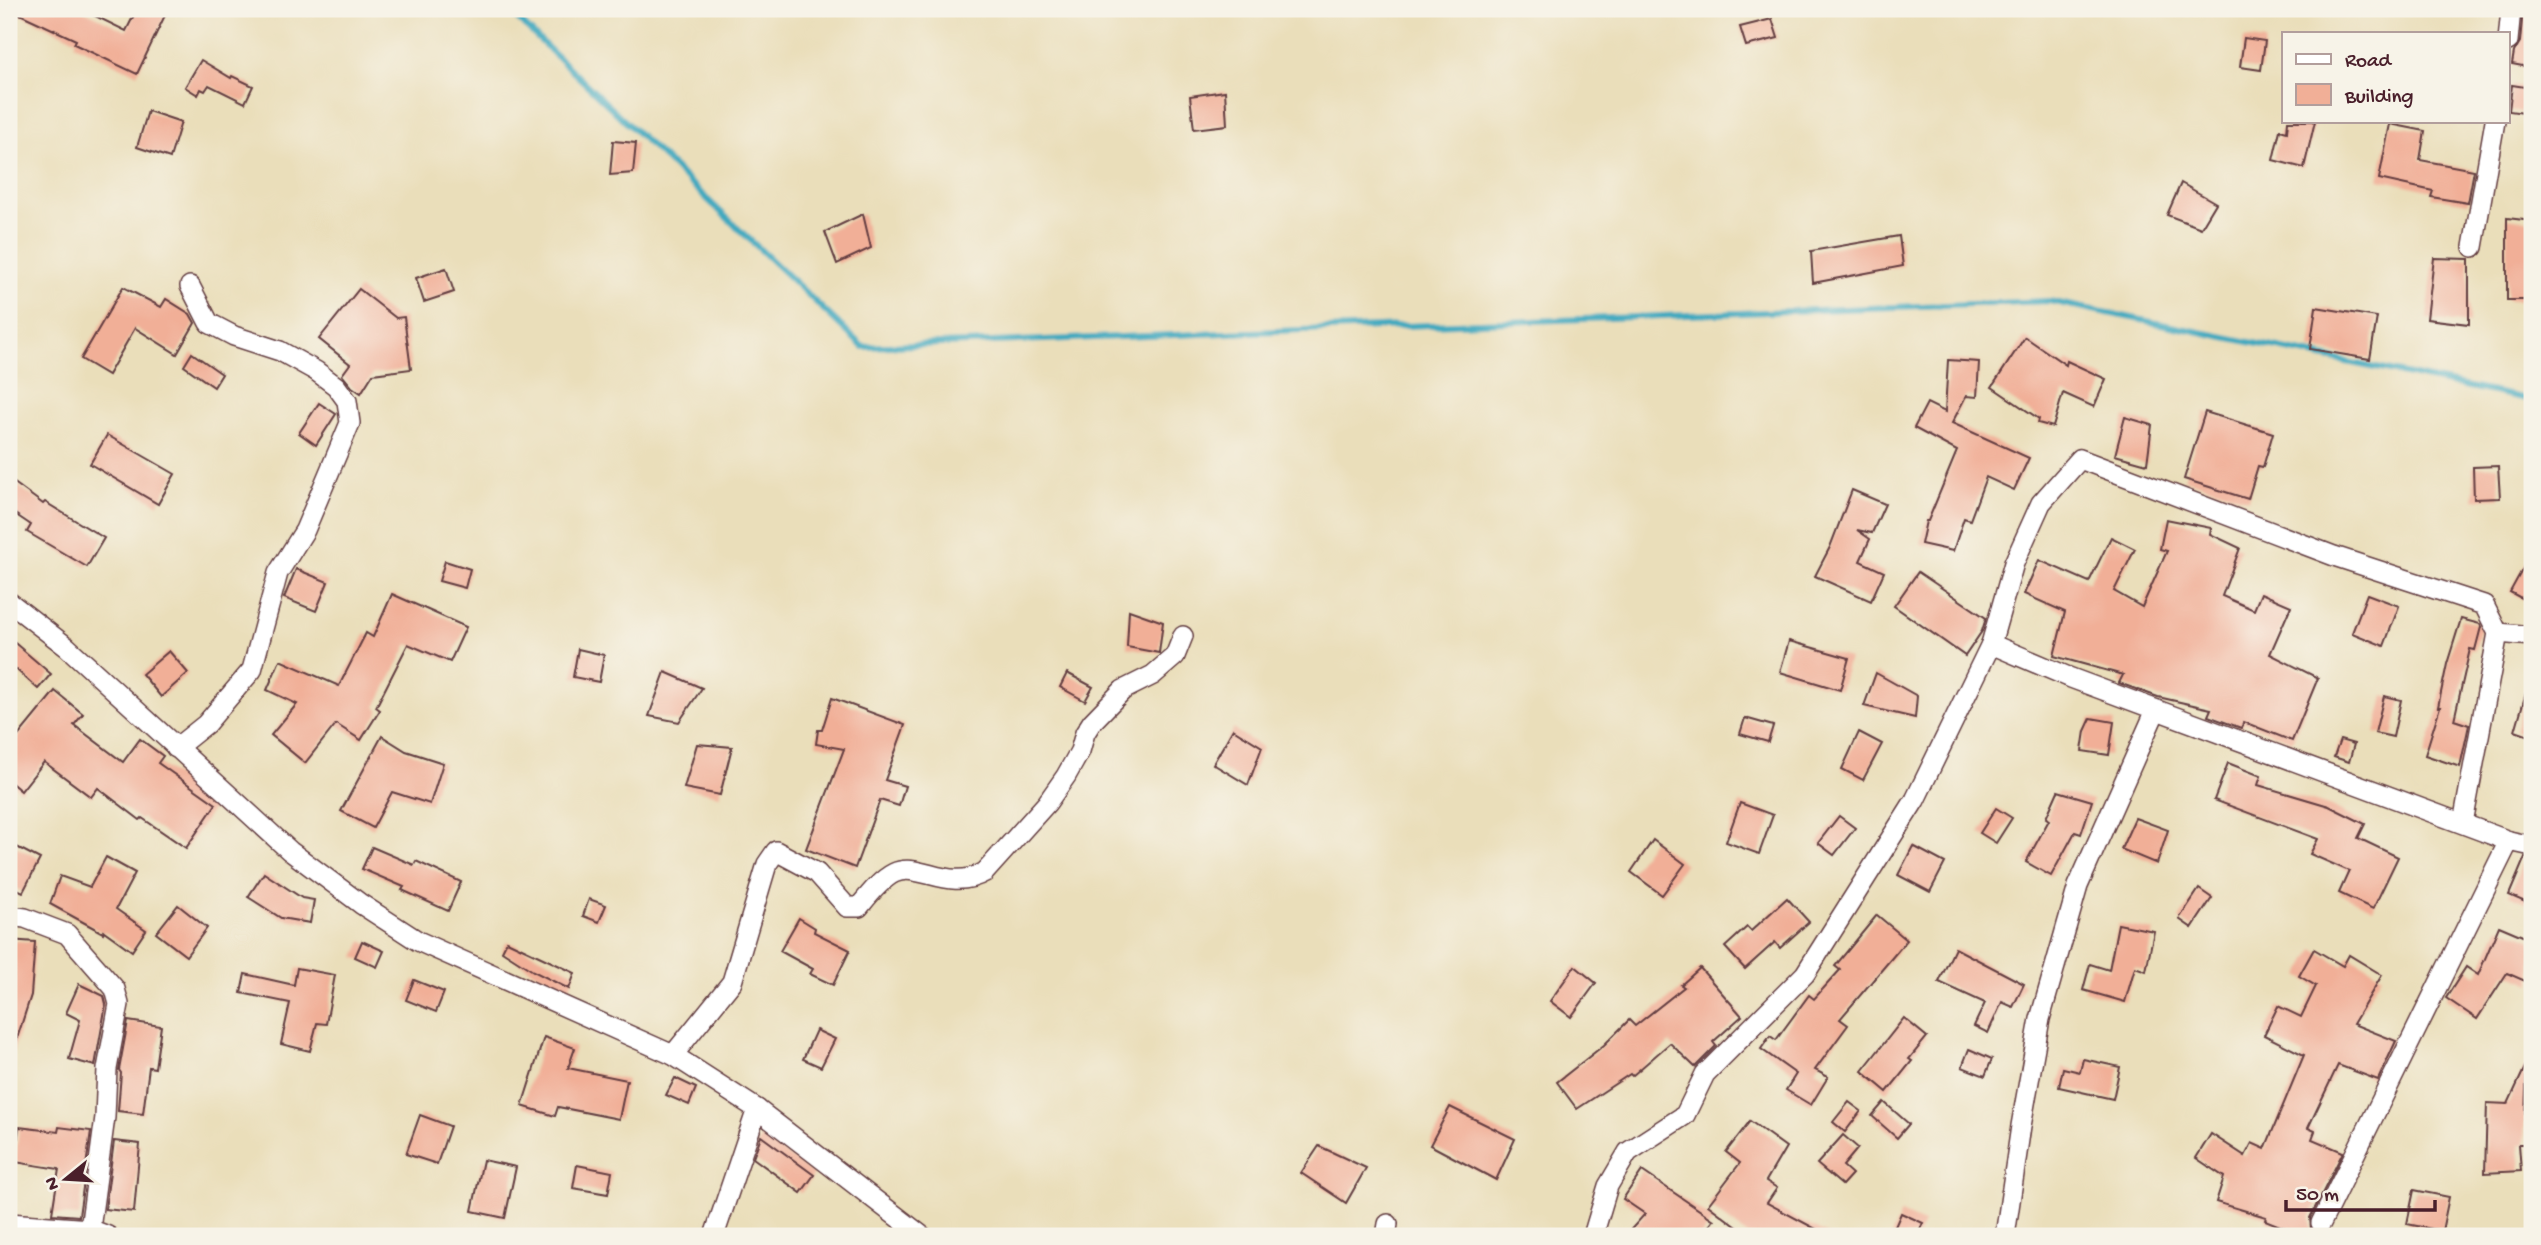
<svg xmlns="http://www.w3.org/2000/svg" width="2541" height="1245" font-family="'Gochi Hand',sans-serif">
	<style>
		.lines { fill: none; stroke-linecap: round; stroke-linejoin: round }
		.stream { stroke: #3fa9bf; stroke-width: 6 }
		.building { fill: #f1af97 }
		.minor-casing { stroke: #623c40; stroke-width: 22 }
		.minor { stroke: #fff; stroke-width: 19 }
	</style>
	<rect width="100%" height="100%" fill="#f7f3e8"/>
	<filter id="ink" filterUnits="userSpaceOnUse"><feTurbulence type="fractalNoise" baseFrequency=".0143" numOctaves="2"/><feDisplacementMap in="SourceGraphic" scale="14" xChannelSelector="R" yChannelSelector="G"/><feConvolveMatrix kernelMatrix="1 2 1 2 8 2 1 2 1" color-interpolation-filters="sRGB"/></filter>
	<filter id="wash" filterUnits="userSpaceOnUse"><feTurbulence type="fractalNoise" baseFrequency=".00686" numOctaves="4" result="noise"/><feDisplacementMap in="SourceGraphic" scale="28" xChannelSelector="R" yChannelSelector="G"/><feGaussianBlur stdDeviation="1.57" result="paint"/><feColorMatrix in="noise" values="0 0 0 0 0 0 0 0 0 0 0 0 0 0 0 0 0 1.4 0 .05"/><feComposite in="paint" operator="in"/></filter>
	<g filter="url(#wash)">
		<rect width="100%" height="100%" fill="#eadeba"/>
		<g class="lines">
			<polyline class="stream" points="507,9 863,347 2049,301 2532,400"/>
		</g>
		<g id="blocks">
			<g class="building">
				<polygon points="9,9 81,9 126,31 137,9 168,9 137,74 74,44 76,40"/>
				<polygon points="2523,9 2532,9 2532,44 2528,67 2512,64 2514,52 2520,42"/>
				<polygon points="1772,19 1778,38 1746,46 1740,27"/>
				<polygon points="2244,38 2265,41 2261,70 2240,67"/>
				<polygon points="201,60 231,78 232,76 253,86 245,103 209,85 205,91 201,89 198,95 185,87"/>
				<polygon points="2512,85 2532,88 2532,114 2509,111"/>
				<polygon points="1225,91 1227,125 1194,129 1190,96"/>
				<polygon points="148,111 181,122 170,158 137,147"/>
				<polygon points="2288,121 2315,121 2304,168 2273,160 2280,130 2287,132"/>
				<polygon points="2390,124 2425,131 2420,160 2474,170 2468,203 2431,197 2433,191 2379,179"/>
				<polygon points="613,141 636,143 633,173 610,175"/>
				<polygon points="2181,183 2216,203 2201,228 2167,215"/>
				<polygon points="863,214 871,248 837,264 825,232"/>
				<polygon points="2507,218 2532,221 2532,300 2507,300"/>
				<polygon points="1899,236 1903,266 1813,283 1811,251"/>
				<polygon points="2434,258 2469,259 2469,324 2427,319"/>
				<polygon points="446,268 454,292 424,302 416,278"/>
				<polygon points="123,287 161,307 166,299 190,314 195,323 177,354 135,328 108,375 81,359"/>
				<polygon points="359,289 396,318 404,317 411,369 373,374 361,393 352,387 342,375 350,364 319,339"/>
				<polygon points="2316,307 2377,317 2370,359 2310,349"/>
				<polygon points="2025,337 2066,365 2067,361 2106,379 2094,407 2063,393 2053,427 2038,423 2039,419 1992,387"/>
				<polygon points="192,353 222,374 214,387 184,366"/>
				<polygon points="1948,360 1979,362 1977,397 1966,396 1952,423 2029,458 2014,490 1986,477 1970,520 1964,518 1953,551 1921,544 1926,521 1928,521 1957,451 1914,428 1927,403 1945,412"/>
				<polygon points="319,403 336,414 316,445 299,433"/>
				<polygon points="2205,412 2273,433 2263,467 2258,466 2248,499 2184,479"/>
				<polygon points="2125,417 2152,425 2147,464 2115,455"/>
				<polygon points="107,435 175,474 158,504 90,464"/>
				<polygon points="2498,466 2500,498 2474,499 2473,467"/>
				<polygon points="9,479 43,504 45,502 104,538 87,567 27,532 31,525 9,510"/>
				<polygon points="1852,490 1885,504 1872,533 1857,530 1870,539 1860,561 1884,572 1871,601 1815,576 1830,547"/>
				<polygon points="2166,519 2211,528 2210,534 2240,548 2222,596 2254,610 2261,593 2291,606 2270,654 2318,678 2292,741 2244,722 2241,728 2208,716 2211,709 2158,697 2119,683 2123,675 2054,656 2065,612 2024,594 2039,560 2089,582 2111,537 2135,549 2114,591 2142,607 2167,551 2160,549"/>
				<polygon points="2532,552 2532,604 2510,592"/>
				<polygon points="445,561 470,569 465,588 439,581"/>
				<polygon points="296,569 328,582 316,611 284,598"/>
				<polygon points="1918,572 1986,618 1982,631 1965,656 1894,606"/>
				<polygon points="392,594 466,627 450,662 408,644 376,707 380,710 361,740 336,724 305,763 271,735 297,704 267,690 280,660 339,686 366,633 373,637"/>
				<polygon points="2367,594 2399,606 2384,646 2352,633"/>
				<polygon points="1129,610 1163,622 1159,653 1127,647"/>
				<polygon points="2461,619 2480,624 2481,627 2475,650 2470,649 2454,720 2469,725 2460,767 2425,755 2440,707 2438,707 2447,664"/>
				<polygon points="9,638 51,674 38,689 9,663"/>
				<polygon points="1789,641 1849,658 1840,690 1780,672"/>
				<polygon points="578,649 604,655 599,682 573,677"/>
				<polygon points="169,651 188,673 161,697 142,674"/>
				<polygon points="665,672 702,688 679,722 649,716"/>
				<polygon points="1067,673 1093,687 1085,701 1060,687"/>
				<polygon points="1876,673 1917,696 1915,718 1864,706"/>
				<polygon points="2528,686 2532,686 2532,737 2515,731"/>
				<polygon points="55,691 83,714 74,725 123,762 140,739 163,756 158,763 216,804 186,848 142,818 140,820 98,788 91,797 44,762 21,791 9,781 9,747"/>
				<polygon points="2384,696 2401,700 2393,737 2375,733"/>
				<polygon points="832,698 905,725 885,780 905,786 899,806 880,800 855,868 806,849 844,749 816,744 818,730 822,730"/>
				<polygon points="1745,718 1773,726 1768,742 1740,734"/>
				<polygon points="2091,718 2114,722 2109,755 2082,751 2085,731"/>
				<polygon points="1233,729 1262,747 1248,785 1213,764"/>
				<polygon points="1859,732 1882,744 1863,780 1842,769"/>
				<polygon points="382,736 406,751 443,763 430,804 392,792 373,828 341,811"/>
				<polygon points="2340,740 2354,744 2349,762 2334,757"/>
				<polygon points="697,744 732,747 720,795 684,788"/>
				<polygon points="2228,763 2261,776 2258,785 2329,806 2365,824 2358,838 2398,857 2373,909 2339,893 2349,871 2310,854 2318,839 2214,800"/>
				<polygon points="2058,791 2092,801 2081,834 2075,832 2051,876 2026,862 2049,820 2046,818"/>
				<polygon points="1740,803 1773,815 1759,854 1726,842"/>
				<polygon points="1996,808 2012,818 1996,843 1980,833"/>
				<polygon points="1839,816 1855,828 1834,855 1818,843"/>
				<polygon points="2135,818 2168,830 2157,864 2121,849"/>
				<polygon points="1653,840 1685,864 1662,895 1631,872"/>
				<polygon points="9,843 40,859 23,892 9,885"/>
				<polygon points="1913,846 1945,863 1930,892 1898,875"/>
				<polygon points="372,847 414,865 416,861 461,882 448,911 402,890 404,887 362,869"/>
				<polygon points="106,857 135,873 116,909 146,930 132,951 104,931 103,933 50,904 60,876 90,887"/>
				<polygon points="2525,857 2532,858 2532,905 2509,895"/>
				<polygon points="264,873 302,898 314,900 310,923 281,918 248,897"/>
				<polygon points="2199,889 2212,898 2192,928 2179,919"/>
				<polygon points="1787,898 1809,922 1780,948 1775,942 1745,969 1725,947 1747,927 1751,931"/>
				<polygon points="589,899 606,905 599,922 583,916"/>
				<polygon points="178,905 207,928 186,956 156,933"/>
				<polygon points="1877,915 1907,940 1840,1019 1848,1025 1815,1070 1828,1077 1811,1105 1786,1090 1796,1074 1761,1049 1770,1036 1776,1040 1809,995 1814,999 1840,970 1835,966"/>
				<polygon points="799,918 815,928 814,932 850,950 833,985 810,974 813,969 780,951"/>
				<polygon points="2118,924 2154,931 2146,971 2135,967 2125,1002 2083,990 2090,964 2109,970"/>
				<polygon points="2499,926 2532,940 2532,984 2507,973 2477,1019 2446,998 2466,967 2478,975"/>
				<polygon points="9,940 35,942 31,995 12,1054 9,1054"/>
				<polygon points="362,941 384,951 377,967 355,957"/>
				<polygon points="507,941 575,973 569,989 533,971 502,951"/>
				<polygon points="1955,948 2024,984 2013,1007 2002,1002 1988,1033 1974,1026 1985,1003 1939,982"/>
				<polygon points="2314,949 2343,966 2349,955 2382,975 2353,1024 2396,1041 2378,1080 2338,1065 2308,1128 2315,1131 2312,1139 2343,1152 2310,1218 2311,1229 2308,1236 2305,1236 2265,1220 2266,1217 2216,1202 2224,1177 2196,1158 2211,1134 2245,1156 2252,1143 2265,1149 2304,1055 2264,1035 2278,1006 2301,1017 2316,986 2299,976"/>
				<polygon points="1575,966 1596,983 1571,1017 1550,1001"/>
				<polygon points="297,968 335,975 326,1024 317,1023 310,1051 281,1044 290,1003 241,993 245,974 294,985"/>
				<polygon points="1700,968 1742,1016 1713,1042 1716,1046 1695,1067 1670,1043 1632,1076 1630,1074 1577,1109 1557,1082 1604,1045 1629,1020 1635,1026 1684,987 1681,985"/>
				<polygon points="414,980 444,992 436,1012 406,1000"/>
				<polygon points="79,984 104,996 106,1004 95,1066 69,1059 80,1020 66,1013"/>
				<polygon points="1904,1018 1927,1037 1909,1059 1912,1061 1887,1092 1862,1071"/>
				<polygon points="128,1021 161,1026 155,1068 149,1067 143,1114 118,1111 121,1073 119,1070"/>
				<polygon points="816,1030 835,1039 821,1067 803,1059"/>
				<polygon points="544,1037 575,1048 568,1068 627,1080 619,1119 558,1107 555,1116 522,1106"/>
				<polygon points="1969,1049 1992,1059 1985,1076 1962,1067"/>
				<polygon points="2083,1059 2120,1067 2113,1099 2059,1087 2063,1068 2080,1072"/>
				<polygon points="2527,1063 2524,1144 2519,1144 2521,1171 2485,1173 2487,1103 2508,1104"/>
				<polygon points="675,1078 696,1088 689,1105 666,1095"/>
				<polygon points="1849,1102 1861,1111 1845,1132 1833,1122"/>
				<polygon points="1884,1102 1909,1124 1897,1138 1872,1116"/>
				<polygon points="1450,1107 1515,1139 1496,1180 1430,1145"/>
				<polygon points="420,1115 450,1126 437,1164 406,1154"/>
				<polygon points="1750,1121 1786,1147 1766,1181 1777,1188 1767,1203 1829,1236 1749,1236 1708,1205 1740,1163 1726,1152"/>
				<polygon points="19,1127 58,1132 59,1127 91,1131 79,1216 52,1214 59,1169 15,1162"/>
				<polygon points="1843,1135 1858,1148 1843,1166 1852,1174 1842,1185 1817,1164"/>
				<polygon points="761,1136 814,1175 801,1193 753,1158"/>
				<polygon points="114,1141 140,1144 134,1212 105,1209"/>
				<polygon points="1319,1146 1366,1168 1346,1203 1301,1173"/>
				<polygon points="483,1160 516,1167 505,1218 472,1211"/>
				<polygon points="577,1165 612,1172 608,1194 573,1188"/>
				<polygon points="1642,1171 1714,1220 1701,1236 1625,1236 1645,1214 1623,1199"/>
				<polygon points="2414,1190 2449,1197 2442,1231 2407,1224"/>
				<polygon points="1901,1213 1923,1223 1917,1236 1891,1236"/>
			</g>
		</g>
	</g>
	<g filter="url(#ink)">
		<use href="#blocks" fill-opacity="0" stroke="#623c40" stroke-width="2"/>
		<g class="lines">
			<defs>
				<g id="minor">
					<polyline points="2508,41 2511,9"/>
					<polyline points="2473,247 2495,121"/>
					<polyline points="9,602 67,647 290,851 361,904 418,941 673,1055 757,1109 922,1236"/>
					<polyline points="2498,633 2532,636"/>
					<polyline points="1991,644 2014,563 2041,503 2080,459 2334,556 2484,605 2498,633 2463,823"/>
					<polyline points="176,748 206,724 252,670 278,573 305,530 350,423 347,401 336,386 316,371 280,351 234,336 209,323 190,286"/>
					<polyline points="9,916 25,918 67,934 115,989 119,1004 107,1069 105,1117 90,1229"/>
					<path d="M673,1055L732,982L767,864L776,851L817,873L847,907H859C868,896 880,880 894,873C919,861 948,893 985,872L1047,803L1066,776L1080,751L1085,733L1092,722L1123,690L1153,675L1175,656L1183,636"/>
					<polyline points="9,1223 90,1229 108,1236"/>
					<polyline points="2321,1223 2509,841"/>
					<polyline points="714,1236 757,1109"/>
					<polyline points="1386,1236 1388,1224"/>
					<polyline points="1593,1236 1608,1186 1628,1152 1685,1115 1705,1074 1805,974 1915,800 1991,644 2071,678 2509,841 2532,846"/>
					<polyline points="2005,1236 2021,1126 2040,1019 2078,886 2156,710"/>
				</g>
			</defs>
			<use href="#minor" class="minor-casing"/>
			<use href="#minor" class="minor"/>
		</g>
	</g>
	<rect width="2541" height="1245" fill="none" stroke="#f7f3e8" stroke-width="35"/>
	<rect x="2282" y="32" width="228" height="91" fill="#f7f3e8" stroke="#b29e9c" stroke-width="2"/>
	<rect x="2296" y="54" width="35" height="10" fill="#ffffff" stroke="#b29e9c" stroke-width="2"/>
	<text x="2345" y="66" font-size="21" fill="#4a1f2b">Road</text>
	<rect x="2296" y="84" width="35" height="21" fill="#f1af97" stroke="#b29e9c" stroke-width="2"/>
	<text x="2345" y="102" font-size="21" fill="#4a1f2b">Building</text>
	<g transform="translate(66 1179) rotate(252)" stroke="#f7f3e8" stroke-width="5" paint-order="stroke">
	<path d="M0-5L12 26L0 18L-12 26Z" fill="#4a1f2b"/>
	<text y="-10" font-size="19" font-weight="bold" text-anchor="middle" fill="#4a1f2b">N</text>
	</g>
	<path d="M2286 1200v10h149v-10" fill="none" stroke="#4a1f2b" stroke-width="3.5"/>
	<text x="2296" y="1200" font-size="21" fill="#4a1f2b" stroke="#f7f3e8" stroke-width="5" paint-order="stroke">50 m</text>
</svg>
